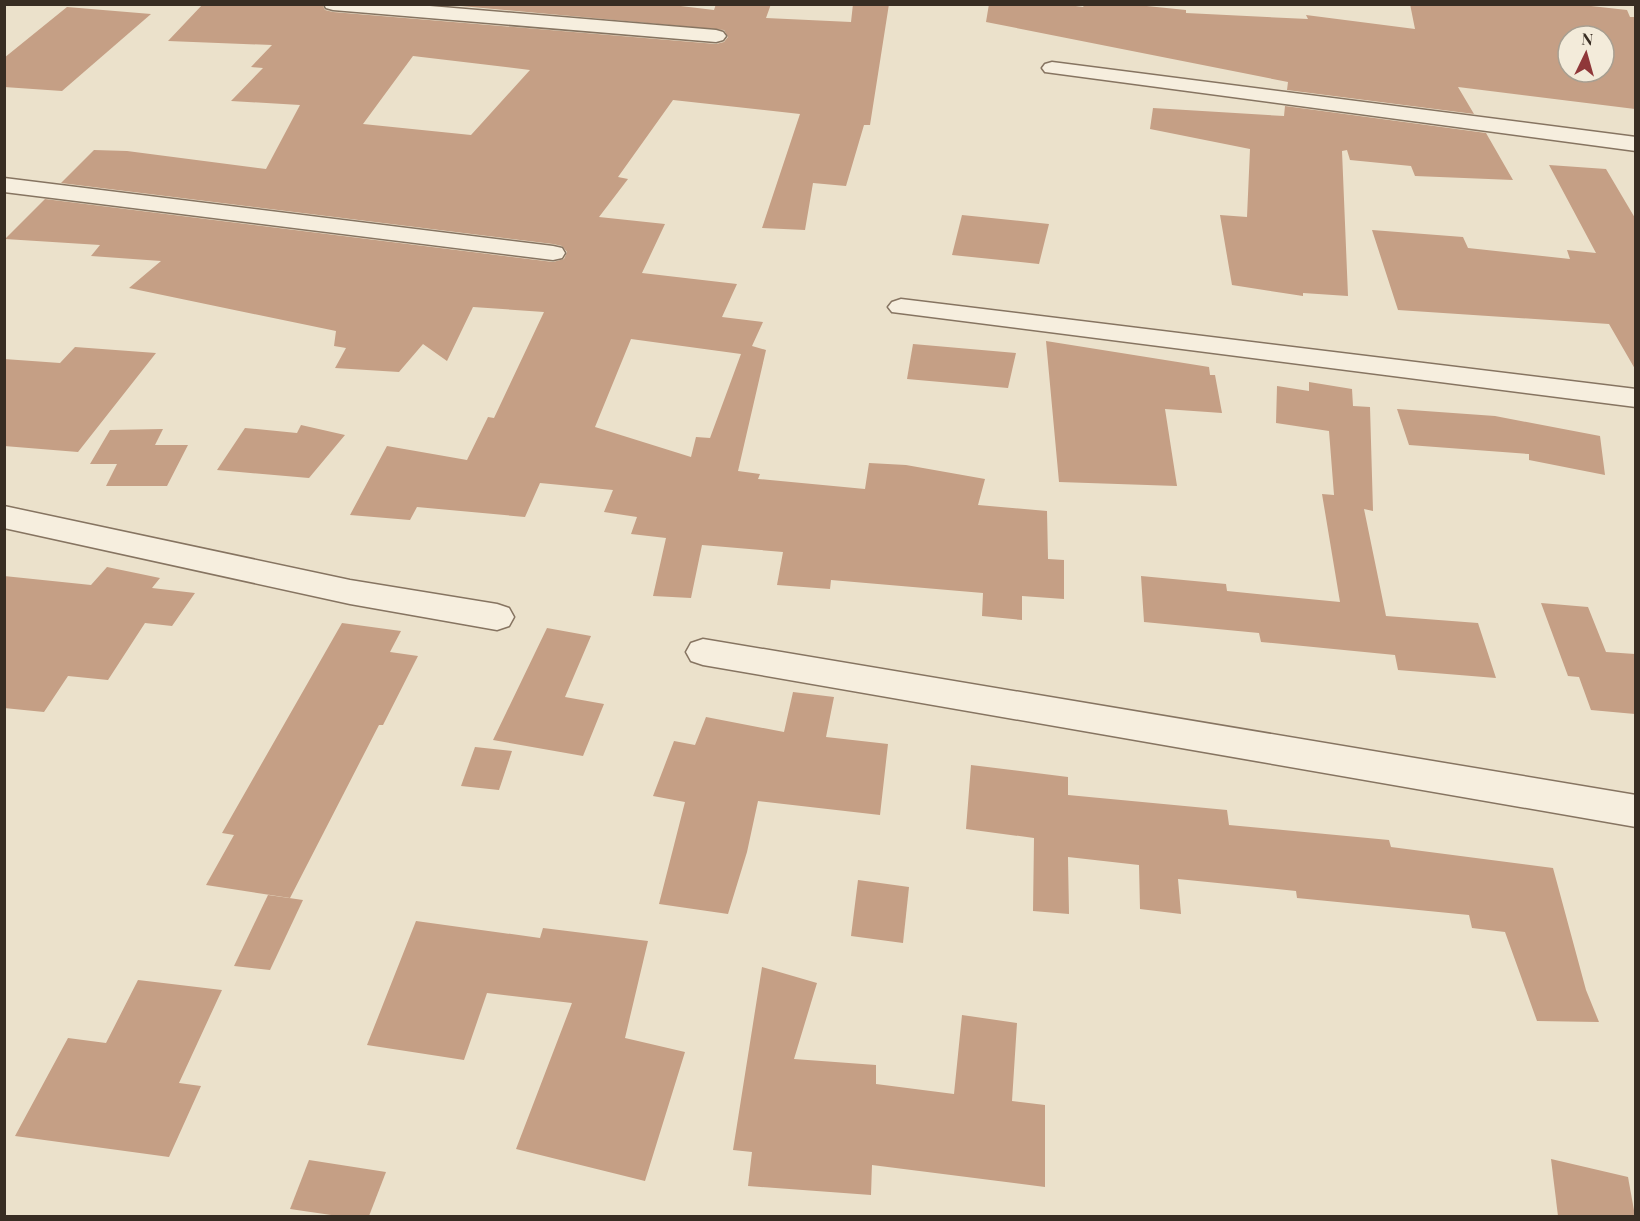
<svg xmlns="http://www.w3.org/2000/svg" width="1640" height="1221" font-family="'Playfair Display',serif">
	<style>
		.building { fill: #c59f85; fill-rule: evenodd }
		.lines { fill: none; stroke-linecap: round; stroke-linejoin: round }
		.minor-casing { stroke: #867461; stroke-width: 3 }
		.minor { fill: #f6eede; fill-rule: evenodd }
	</style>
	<rect width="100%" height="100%" fill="#ebe1cb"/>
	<g class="building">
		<path d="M203,4H322L325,10L333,12L716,44L724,42L728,37L724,30L439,4H664L714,10L716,4H771L766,18L851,22L853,4H889L870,125H864L846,186L813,183L805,230L762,228L800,114L673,100L618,177L628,179L599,217L665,224L642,273L737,284L722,317L763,322L752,346L766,350L738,471L760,474L758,479L865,489L869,463L906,465L985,479L978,505L1047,511L1048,559L1064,560V599L1022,596V620L982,616L983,593L831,580L830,589L777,585L783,552L702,545L691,598L653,596L666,538L631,534L637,517L604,512L613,490L540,483L525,517L417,507L410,520L350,515L387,446L467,460L488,417L494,418L544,312L473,307L447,361L423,344L399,372L335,368L346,348L334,346L336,331L129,288L161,261L91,256L100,245L5,239L45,199L553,262L564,259L567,252L562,246L553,244L61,183L94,150L127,151L266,169L300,105L231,101L263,68L251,67L272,45L168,41ZM413,56L530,70L471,135L363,124ZM631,339L741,354L710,438L696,437L691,457L595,427Z"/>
		<path d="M989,4H1061L1083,7L1085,4H1127L1186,10V13L1308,19L1306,15L1415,29L1410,4H1573L1627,10L1630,17H1635V109L1458,87L1474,114L1287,90L1288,82L986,22ZM1568,36H1604V72H1568Z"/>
		<polygon points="67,7 151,14 62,91 4,87 4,58"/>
		<polygon points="1285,106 1486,133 1513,180 1415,176 1411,166 1350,160 1347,150 1342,151 1348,296 1303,293 1303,296 1232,285 1220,215 1247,217 1250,149 1150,129 1153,108 1284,116"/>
		<polygon points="1549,165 1606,169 1635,218 1635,369 1609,324 1398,310 1372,230 1463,237 1468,248 1570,259 1567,250 1596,253"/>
		<polygon points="962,215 1049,224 1039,264 952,255"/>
		<polygon points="1046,341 1209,367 1210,375 1215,375 1222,413 1165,409 1177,486 1059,482"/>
		<polygon points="913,344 1016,353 1008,388 907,379"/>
		<polygon points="75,347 156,353 78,452 4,446 4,359 60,363"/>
		<polygon points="1309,382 1352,389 1353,406 1370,407 1373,511 1364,509 1386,616 1478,623 1496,678 1398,670 1395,655 1261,642 1259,633 1144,622 1141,576 1226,584 1227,591 1340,602 1322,494 1334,495 1329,431 1276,423 1277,386 1309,391"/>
		<polygon points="1397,409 1495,416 1600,436 1605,475 1529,460 1529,454 1409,445"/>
		<polygon points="301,425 345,435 309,478 217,470 245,428 297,433"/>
		<polygon points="163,429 155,445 188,445 167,486 106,486 117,464 90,464 110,430"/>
		<polygon points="107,567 160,578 152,588 195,593 172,626 145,623 108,680 68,676 44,712 4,708 4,576 91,585"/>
		<polygon points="1541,603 1588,607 1606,652 1635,654 1635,714 1591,710 1579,677 1568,676"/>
		<polygon points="342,623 401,631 390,652 418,656 383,725 379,725 290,898 206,885 234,835 222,833"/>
		<polygon points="547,628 591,636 565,697 604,704 583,756 493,740"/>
		<polygon points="793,692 834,697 826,737 888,744 880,815 758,801 747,852 728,914 659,904 685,802 653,796 674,741 695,745 706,717 784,732"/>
		<polygon points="475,747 512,751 499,790 461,786"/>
		<polygon points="971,765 1068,777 1068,795 1227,810 1229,825 1389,840 1391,847 1553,868 1586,990 1599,1022 1537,1021 1505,932 1472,928 1469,915 1297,898 1296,891 1178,879 1181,914 1140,909 1139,865 1068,857 1069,914 1033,911 1034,838 966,829"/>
		<polygon points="858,880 909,887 903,943 851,936"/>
		<polygon points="268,895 303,900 270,970 234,966"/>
		<polygon points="416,921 540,938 543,928 648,941 625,1038 685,1052 645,1181 516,1149 572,1003 487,993 464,1060 367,1045"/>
		<polygon points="762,967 817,983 794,1059 876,1065 876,1084 954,1094 962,1015 1017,1023 1012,1101 1045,1105 1045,1187 872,1165 871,1195 748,1186 752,1152 733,1150"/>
		<polygon points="138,980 222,990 179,1083 201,1086 169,1157 15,1136 68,1038 106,1043"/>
		<polygon points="1551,1159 1628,1177 1635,1216 1558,1216"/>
		<polygon points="309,1160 386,1172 369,1216 338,1216 290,1209"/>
	</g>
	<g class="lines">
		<defs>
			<g id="minor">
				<polygon points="324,4 406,4 716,30 723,32 726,36 723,40 716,42 333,10 326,8"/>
				<polygon points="1052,62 1636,137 1636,151 1045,72 1042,68 1045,64"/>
				<polygon points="4,178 553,246 562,248 565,253 562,258 553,260 4,192"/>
				<polygon points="901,299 1636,389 1636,407 892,312 888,307 892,302"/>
				<polygon points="4,506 350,580 497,604 509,608 514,617 509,626 497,630 350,604 4,528"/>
				<polygon points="703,639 1636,795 1636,827 703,665 691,661 686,652 691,643"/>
			</g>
		</defs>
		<use href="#minor" class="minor-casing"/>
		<use href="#minor" class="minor"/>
	</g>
	<rect width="1640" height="1221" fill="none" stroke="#382d23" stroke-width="12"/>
	<g transform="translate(1586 54) rotate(5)"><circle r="28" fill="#f3ebda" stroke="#a89f91" stroke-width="1.5"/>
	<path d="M0-4.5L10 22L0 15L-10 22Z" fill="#8f3739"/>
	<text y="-9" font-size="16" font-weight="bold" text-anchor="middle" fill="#382d23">N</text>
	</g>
</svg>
